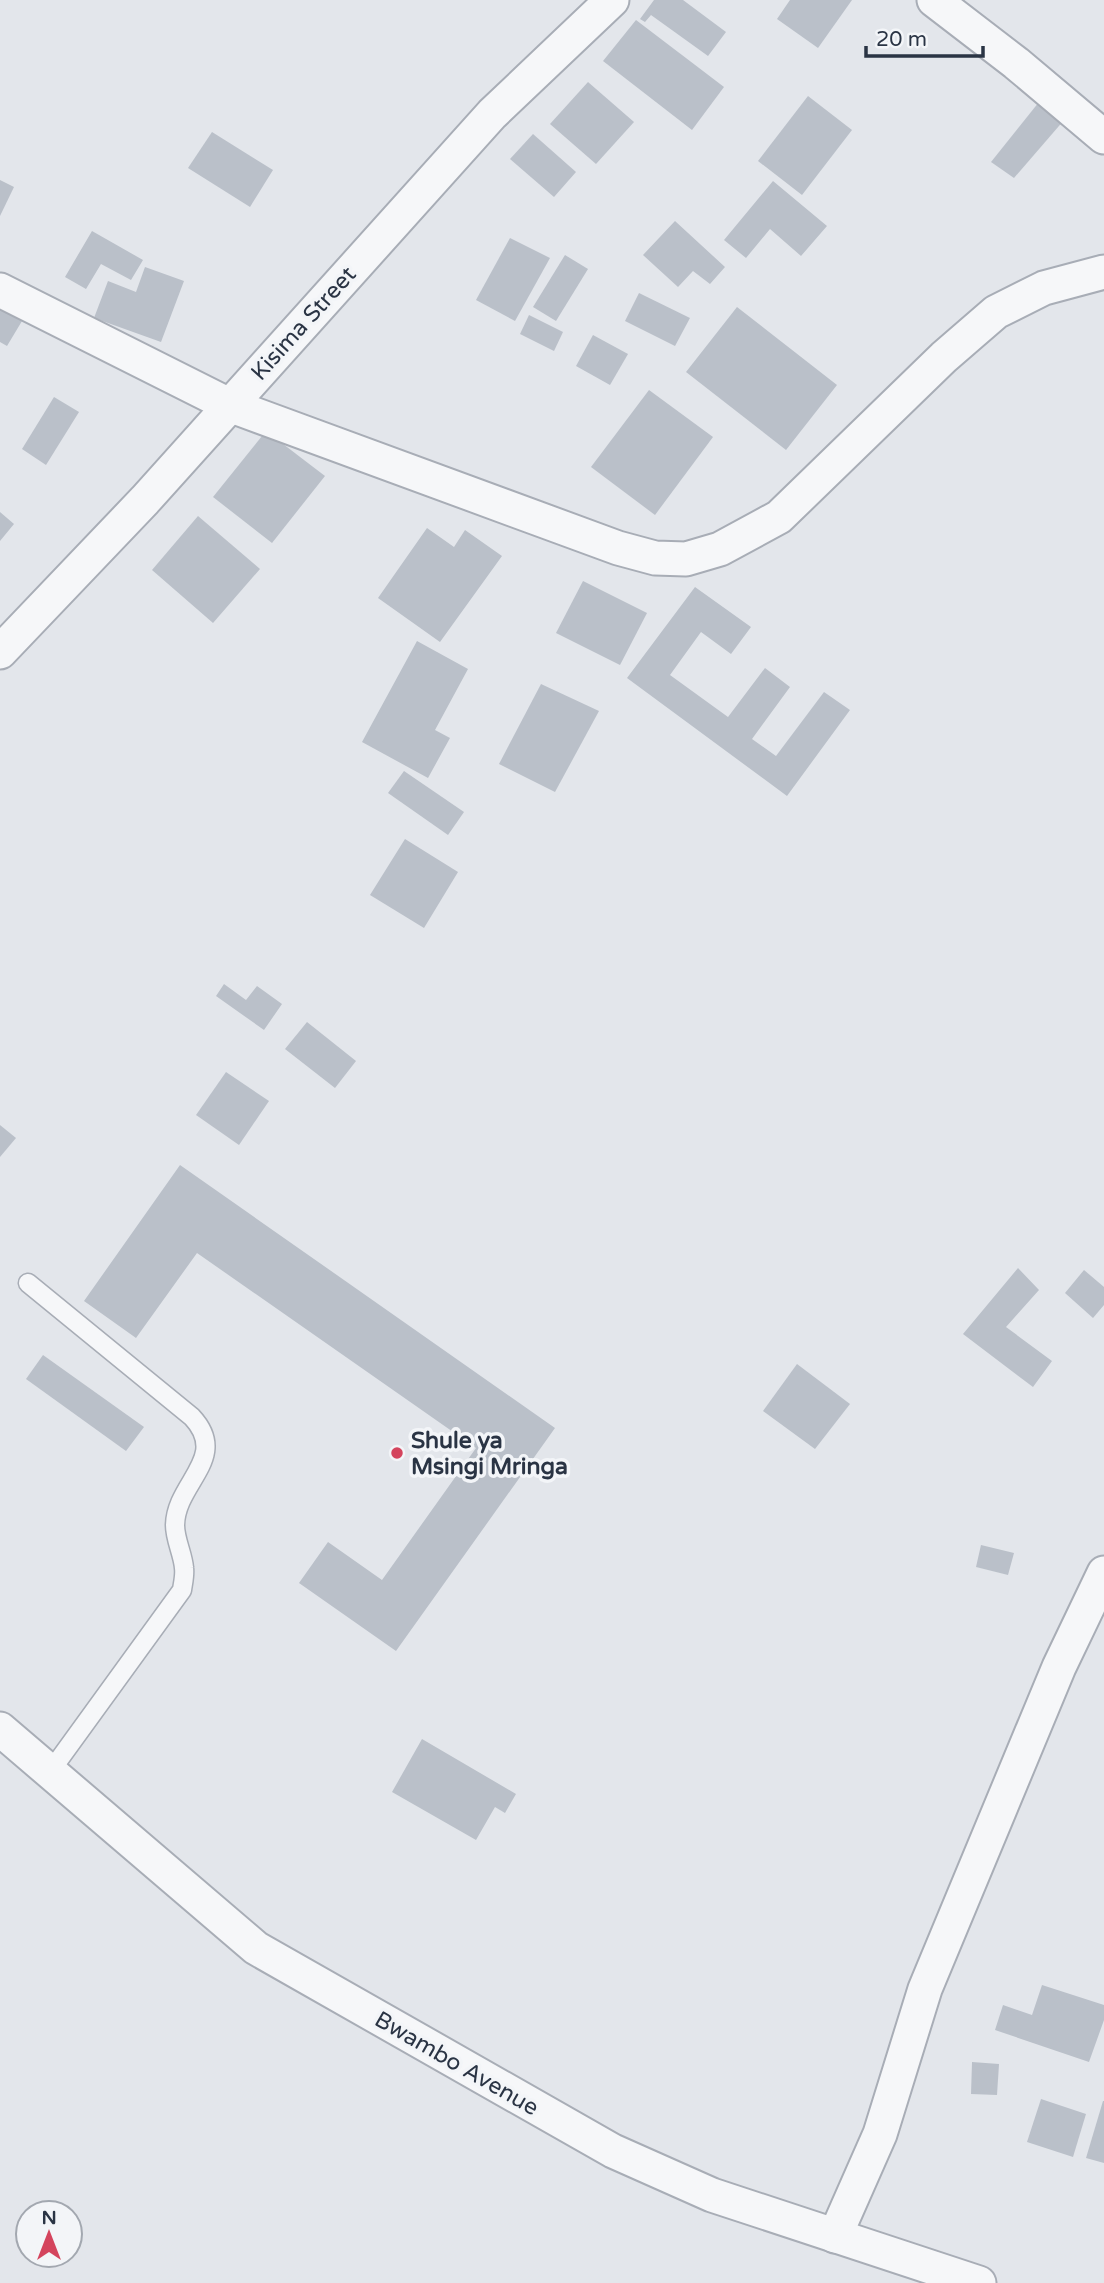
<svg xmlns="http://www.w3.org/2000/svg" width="1104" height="2283" font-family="'Varela Round',sans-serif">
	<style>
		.building { fill: #bac0c9 }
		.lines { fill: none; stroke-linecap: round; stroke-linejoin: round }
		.lane-casing { stroke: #a8adb6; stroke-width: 21 }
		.street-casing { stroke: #a8adb6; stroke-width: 37 }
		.lane { stroke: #f6f7f9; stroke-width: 18 }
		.street { stroke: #f6f7f9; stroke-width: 33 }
		.poi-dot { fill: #d4445d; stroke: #f3f5f8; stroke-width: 2.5 }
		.labels { text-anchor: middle; stroke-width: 7; stroke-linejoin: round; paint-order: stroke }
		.street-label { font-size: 23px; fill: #2a3444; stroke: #f3f5f8 }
		.poi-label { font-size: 23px; font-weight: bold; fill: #2a3444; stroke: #f3f5f8; text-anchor: start }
	</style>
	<rect width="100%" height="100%" fill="#e3e6eb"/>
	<g class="building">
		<polygon points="654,0 683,0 726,32 708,56 651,15 645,22 640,19"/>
		<polygon points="790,0 852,0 818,48 777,19"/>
		<polygon points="636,20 724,87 692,130 603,61"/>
		<polygon points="588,82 634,122 596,164 550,124"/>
		<polygon points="808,96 852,130 802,195 758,161"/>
		<polygon points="1039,102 1065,119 1014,178 991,162"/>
		<polygon points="212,132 273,170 250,207 188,168"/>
		<polygon points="533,134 576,172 554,197 510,159"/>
		<polygon points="0,180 14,187 0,216"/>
		<polygon points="773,181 827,226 801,256 770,229 746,258 724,240"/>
		<polygon points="675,221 725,267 710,284 693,271 678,287 643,255"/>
		<polygon points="92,231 143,260 131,280 101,264 86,289 65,277"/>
		<polygon points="510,238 550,258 515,321 476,300"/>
		<polygon points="565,255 588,269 556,321 533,307"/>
		<polygon points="145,267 184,281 161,342 94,318 108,281 136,292"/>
		<polygon points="639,293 690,318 675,346 625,321"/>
		<polygon points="737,307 837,385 786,450 686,372"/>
		<polygon points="0,309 22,321 7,346 0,342"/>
		<polygon points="529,315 563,332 554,351 520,334"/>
		<polygon points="593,335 628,354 610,385 576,366"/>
		<polygon points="649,390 713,437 655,515 591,467"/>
		<polygon points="54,397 79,412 46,465 22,449"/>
		<polygon points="266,431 325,476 272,543 213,497"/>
		<polygon points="0,512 14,524 0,541"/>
		<polygon points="198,516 260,569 213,623 152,570"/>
		<polygon points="427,528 454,547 465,530 502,556 440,642 378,598"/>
		<polygon points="583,581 647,613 620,665 556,633"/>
		<polygon points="695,587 751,627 731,654 701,632 670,675 728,717 765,668 790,687 752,739 776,756 824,692 850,710 787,796 627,678"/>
		<polygon points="417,641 468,669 435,730 450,738 428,778 362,742"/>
		<polygon points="541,684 599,711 555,792 499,764"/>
		<polygon points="404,771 464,812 448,835 388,793"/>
		<polygon points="405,839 458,872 424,928 370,895"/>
		<polygon points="224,984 246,1000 257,986 282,1004 264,1030 216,996"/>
		<polygon points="307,1022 356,1061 335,1088 285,1049"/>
		<polygon points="226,1072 269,1101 239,1145 196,1115"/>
		<polygon points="0,1125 16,1138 0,1157"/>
		<polygon points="180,1165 555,1428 396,1651 299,1583 328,1542 382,1580 476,1448 197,1253 136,1338 84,1301"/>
		<polygon points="1018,1268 1039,1290 1006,1327 1052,1361 1033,1387 963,1334"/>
		<polygon points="1084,1270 1104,1287 1104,1305 1093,1318 1065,1293"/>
		<polygon points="43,1355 144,1427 126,1451 26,1379"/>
		<polygon points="797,1364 850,1404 815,1449 763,1411"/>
		<polygon points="981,1545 1014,1553 1008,1575 976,1567"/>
		<polygon points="422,1739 516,1794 505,1813 495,1807 476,1840 392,1792"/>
		<polygon points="1042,1985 1104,2005 1104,2020 1089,2062 995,2030 1003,2005 1032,2015"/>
		<polygon points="972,2062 999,2064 997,2095 971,2094"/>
		<polygon points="1041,2099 1086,2114 1073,2157 1027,2142"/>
		<polygon points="1103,2101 1104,2101 1104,2163 1086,2158"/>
	</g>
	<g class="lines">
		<defs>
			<path id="lane" d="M28,1283L192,1417C230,1458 176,1482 175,1525C175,1540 183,1554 184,1568C185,1575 183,1583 182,1590L50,1772"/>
			<g id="street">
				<polyline points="934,0 1016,63 1104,137"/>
				<polyline points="0,290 229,405 618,548 655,558 686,559 720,549 779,517 944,357 996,312 1044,288 1104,272"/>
				<polyline points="0,652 145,500 492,114 612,0"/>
				<polyline points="0,1729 256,1948 613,2151 712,2195 979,2283"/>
				<polyline points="835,2236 880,2134 925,1989 1059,1667 1104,1573"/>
			</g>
		</defs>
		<use href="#lane" class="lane-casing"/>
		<use href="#street" class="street-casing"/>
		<use href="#lane" class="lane"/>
		<use href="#street" class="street"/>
	</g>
	<circle class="poi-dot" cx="397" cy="1453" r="7"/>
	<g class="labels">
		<g class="street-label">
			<text transform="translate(303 323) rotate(-48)" y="8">Kisima Street</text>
			<text transform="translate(457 2063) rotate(30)" y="8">Bwambo Avenue</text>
		</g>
		<g class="poi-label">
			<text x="411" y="1448">Shule ya<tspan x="411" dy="26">Msingi Mringa</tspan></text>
		</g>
	</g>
	<g transform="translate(49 2234)"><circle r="33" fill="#f3f5f8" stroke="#a3a8b0" stroke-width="2"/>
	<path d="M0-5L12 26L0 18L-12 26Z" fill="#d4445d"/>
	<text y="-10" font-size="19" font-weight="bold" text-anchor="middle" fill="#2a3444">N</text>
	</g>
	<path d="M866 46v10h117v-10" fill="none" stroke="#2a3444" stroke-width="3.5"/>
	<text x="876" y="46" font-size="21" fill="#2a3444" stroke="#f3f5f8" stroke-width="5" paint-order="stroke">20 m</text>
</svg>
